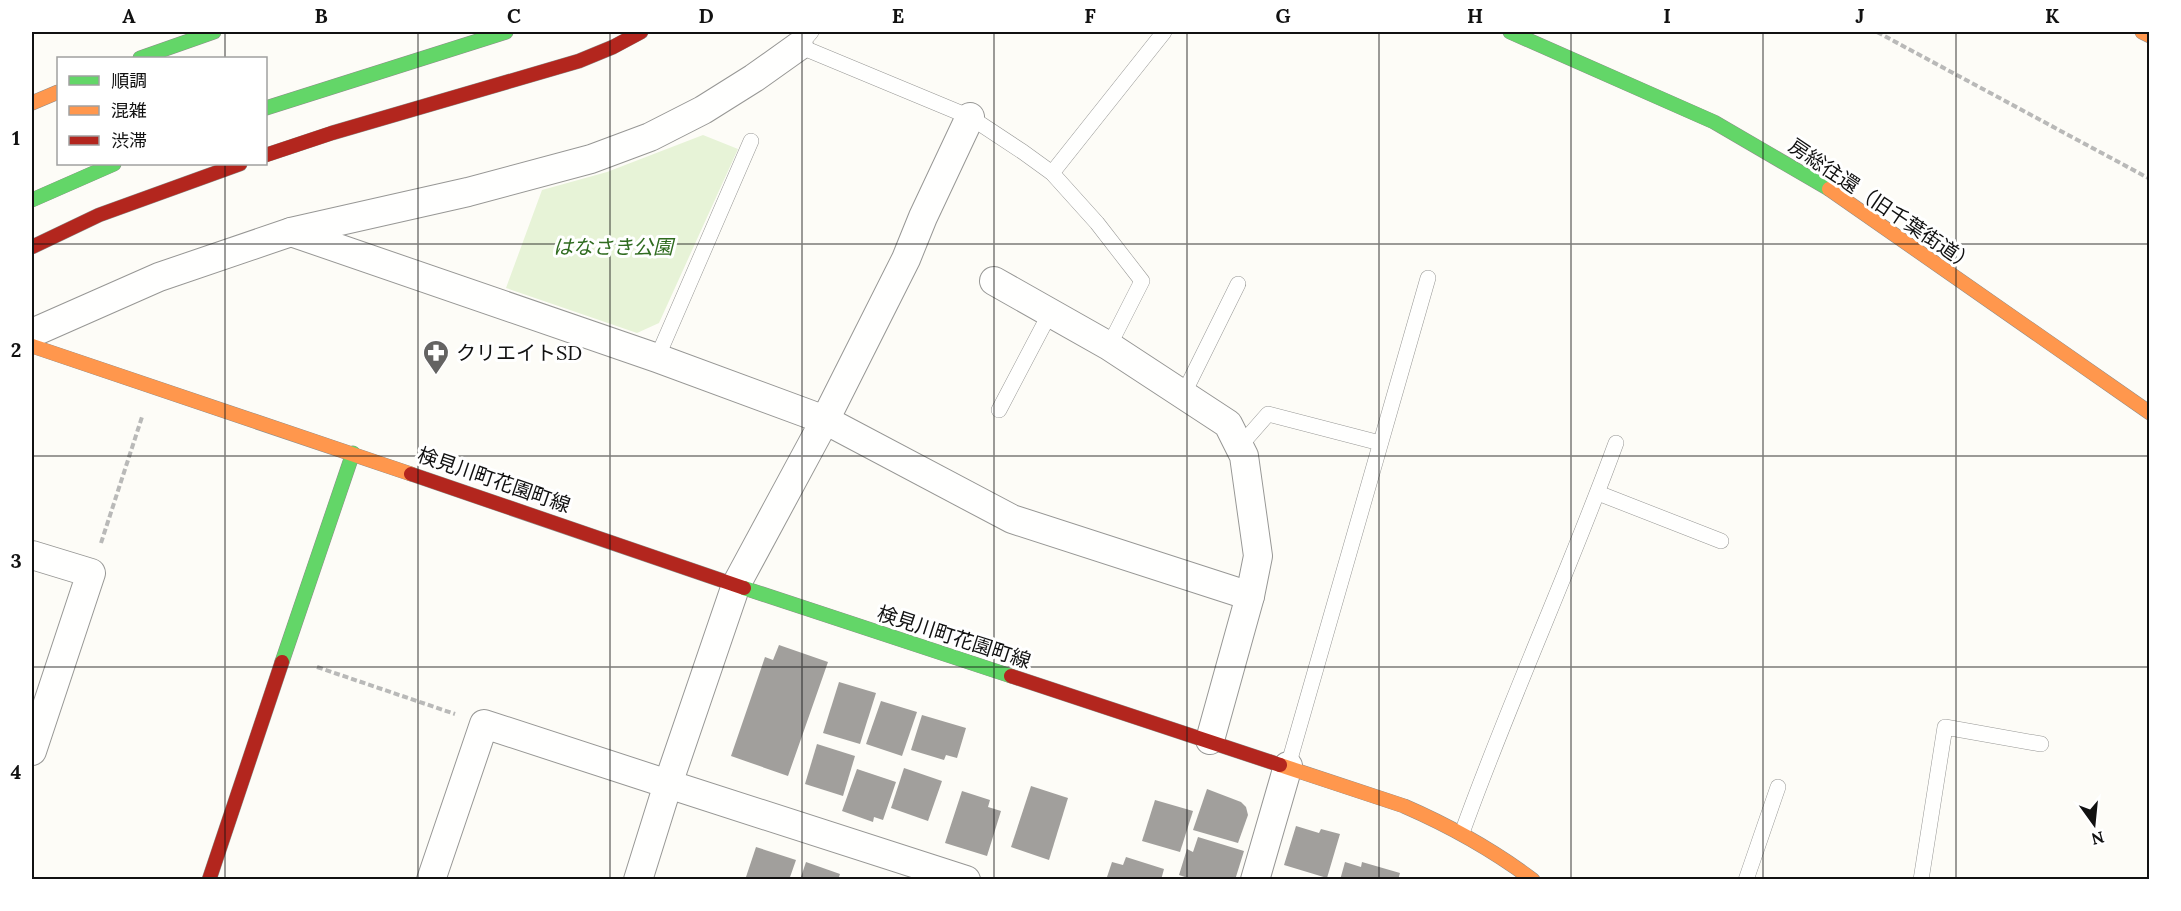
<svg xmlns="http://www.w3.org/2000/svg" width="2181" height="911" font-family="Lora,'Noto Sans JP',serif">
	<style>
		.green { fill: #e7f3d7 }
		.building { fill: #a19f9c }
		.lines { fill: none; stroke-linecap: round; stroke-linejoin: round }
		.lane-casing { stroke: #979795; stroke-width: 16 }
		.street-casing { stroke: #979795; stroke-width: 30 }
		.fast-casing { stroke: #8e8d8b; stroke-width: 15 }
		.slow-casing { stroke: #8e8d8b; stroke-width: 15 }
		.jam-casing { stroke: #8e8d8b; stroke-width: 15 }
		.path { stroke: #b9b9b8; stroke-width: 4; stroke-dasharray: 6 3; stroke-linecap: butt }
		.lane { stroke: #fffffe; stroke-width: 15 }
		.street { stroke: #fffffe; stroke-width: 28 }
		.fast { stroke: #63d668; stroke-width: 14 }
		.slow { stroke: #ff974d; stroke-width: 14 }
		.jam { stroke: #b3261e; stroke-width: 14 }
		.grid { fill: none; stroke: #111; stroke-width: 1.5; stroke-opacity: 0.55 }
		.labels { text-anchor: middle; stroke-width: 6; stroke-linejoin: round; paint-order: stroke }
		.street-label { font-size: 20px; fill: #111; stroke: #fff }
		.park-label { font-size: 20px; font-style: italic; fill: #2f6b1f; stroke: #fff }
		.poi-label { font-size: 20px; fill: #111; stroke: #fff; text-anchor: start }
		.neatline { fill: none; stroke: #111; stroke-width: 2 }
		.grid-label { font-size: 20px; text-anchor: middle; font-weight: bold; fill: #111 }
	</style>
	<rect width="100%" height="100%" fill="#fdfcf7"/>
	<polygon class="green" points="703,135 738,149 659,323 637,333 506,288 542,190 607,172"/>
	<g class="building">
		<polygon points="779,645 828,662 788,776 731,756 765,657 773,660"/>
		<polygon points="839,682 876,693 860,744 823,733"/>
		<polygon points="881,701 917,712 902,756 866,744"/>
		<polygon points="922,715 966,728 957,758 946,755 944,760 911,750"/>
		<polygon points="817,744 855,756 843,796 805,784"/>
		<polygon points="904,768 942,781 928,821 891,808"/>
		<polygon points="857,769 896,782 883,820 874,817 873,822 842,811"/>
		<polygon points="1031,786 1068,798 1049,860 1011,847"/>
		<polygon points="1207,789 1241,802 1246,807 1248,815 1238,843 1193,830"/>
		<polygon points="962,791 990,800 988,807 1001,811 987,856 945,843"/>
		<polygon points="1155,800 1193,811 1180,852 1142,841"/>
		<polygon points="1296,826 1319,833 1321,829 1340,834 1327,878 1284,865"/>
		<polygon points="1198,837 1244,851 1235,880 1194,880 1179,875 1187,849 1193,852"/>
		<polygon points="756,847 796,860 789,880 745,880"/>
		<polygon points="1126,857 1164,869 1161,880 1106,880 1112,862 1123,865"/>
		<polygon points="806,862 840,874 838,880 800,880"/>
		<polygon points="1345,862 1361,867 1362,862 1400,873 1398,880 1340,880"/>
	</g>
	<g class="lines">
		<defs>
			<g id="lane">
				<polyline points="811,32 799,46 970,117 1023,152 1052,173 1097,223 1142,281 1109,346"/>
				<polyline points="1052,173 1164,32"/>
				<polyline points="657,358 751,141"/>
				<polyline points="1183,395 1238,284"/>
				<polyline points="999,410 1050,313"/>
				<polyline points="1239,447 1268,414 1380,443"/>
				<polyline points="1598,493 1721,541"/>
				<polyline points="1288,766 1428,278"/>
				<path d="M1462,833C1509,702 1568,574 1616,443"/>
				<polyline points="1746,880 1778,787"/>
				<polyline points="1921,880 1945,727 2041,744"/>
			</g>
			<g id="street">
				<polyline points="291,232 657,358 825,420 1012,519 1250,596"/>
				<polyline points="994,281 1109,346 1228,424 1244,456 1258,556 1250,596 1210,740"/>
				<polyline points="32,333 159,277 291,232 468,192 591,159 650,137 703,110 754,78 799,46"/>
				<polyline points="32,555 91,573 32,751"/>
				<polyline points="431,880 484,724 668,784 638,880"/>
				<polyline points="966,880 668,784 736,585 825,420 906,259 923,217 970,117"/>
				<polyline points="1255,880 1288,766"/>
			</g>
			<g id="fast">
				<polyline points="1510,32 1714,122 1829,189"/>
				<polyline points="140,58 214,32"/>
				<polyline points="266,108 506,32"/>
				<polyline points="32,200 114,164"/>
				<polyline points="744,588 1011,676"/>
				<polyline points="282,662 353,453"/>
			</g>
			<g id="slow">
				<polyline points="2142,32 2150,36"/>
				<polyline points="32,103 58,92"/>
				<polyline points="1829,189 2150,413"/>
				<polyline points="32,346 411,474"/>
				<path d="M1280,765L1404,806C1450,826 1493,850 1533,880"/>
			</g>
			<g id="jam">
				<polyline points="266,155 332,133 579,61 613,47 641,32"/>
				<polyline points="32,247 99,215 240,164"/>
				<polyline points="411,474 744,588"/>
				<polyline points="1011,676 1280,765"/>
				<polyline points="209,880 282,662"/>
			</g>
		</defs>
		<use href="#lane" class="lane-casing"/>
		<use href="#street" class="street-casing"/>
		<use href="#fast" class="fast-casing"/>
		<use href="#slow" class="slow-casing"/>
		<use href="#jam" class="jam-casing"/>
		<g class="path">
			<polyline points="1877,32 2150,179"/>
			<polyline points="101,543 142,417"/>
			<polyline points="317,667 455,714"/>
		</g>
		<use href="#lane" class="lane"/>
		<use href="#street" class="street"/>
		<use href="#fast" class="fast"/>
		<use href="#slow" class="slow"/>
		<use href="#jam" class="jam"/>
	</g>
	<path class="grid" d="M225,32V58M418,32V880M610,32V880M802,32V880M994,32V880M1187,32V880M1379,32V880M1571,32V880M1763,32V880M1956,32V880M225,164V880M32,244H2150M32,456H2150M32,667H2150"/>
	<defs>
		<symbol id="pharmacy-pin" viewBox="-11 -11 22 30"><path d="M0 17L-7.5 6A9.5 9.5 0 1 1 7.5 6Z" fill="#646362" stroke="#fff"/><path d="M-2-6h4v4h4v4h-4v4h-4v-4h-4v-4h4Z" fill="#fff"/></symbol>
	</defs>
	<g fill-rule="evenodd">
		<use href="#pharmacy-pin" x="421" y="338" width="30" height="40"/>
	</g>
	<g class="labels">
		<g class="street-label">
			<text transform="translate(1882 205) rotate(34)" y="7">房総往還（旧千葉街道）</text>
			<text transform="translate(494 480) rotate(19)" y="7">検見川町花園町線</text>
			<text transform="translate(954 637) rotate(18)" y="7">検見川町花園町線</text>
		</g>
		<g class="park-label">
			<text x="613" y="254">はなさき公園</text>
		</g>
		<g class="poi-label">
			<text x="456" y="360">クリエイトSD</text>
		</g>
	</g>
	<rect width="2181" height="911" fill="none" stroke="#ffffff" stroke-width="66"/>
	<rect x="57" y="57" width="210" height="108" fill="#ffffff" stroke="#a0a0a0" stroke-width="1.5"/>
	<rect x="69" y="76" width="30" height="9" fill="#63d668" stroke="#a0a0a0" stroke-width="1.5"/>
	<text x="111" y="87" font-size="18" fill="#111111">順調</text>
	<rect x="69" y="106" width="30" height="9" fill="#ff974d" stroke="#a0a0a0" stroke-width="1.5"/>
	<text x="111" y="117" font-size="18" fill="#111111">混雑</text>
	<rect x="69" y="136" width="30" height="9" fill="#b3261e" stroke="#a0a0a0" stroke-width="1.5"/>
	<text x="111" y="147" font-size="18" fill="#111111">渋滞</text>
	<g transform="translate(2094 824) rotate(165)" stroke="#ffffff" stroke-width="4.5" paint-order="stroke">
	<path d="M0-4.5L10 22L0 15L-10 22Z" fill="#111111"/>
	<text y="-9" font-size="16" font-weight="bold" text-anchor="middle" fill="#111111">N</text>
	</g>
	<rect x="33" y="33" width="2115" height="845" class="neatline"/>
	<g class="grid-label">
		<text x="129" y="23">A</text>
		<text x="321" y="23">B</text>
		<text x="514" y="23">C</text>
		<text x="706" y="23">D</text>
		<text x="898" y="23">E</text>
		<text x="1090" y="23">F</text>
		<text x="1283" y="23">G</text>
		<text x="1475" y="23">H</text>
		<text x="1667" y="23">I</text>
		<text x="1860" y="23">J</text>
		<text x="2052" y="23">K</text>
		<text x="16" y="145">1</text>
		<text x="16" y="357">2</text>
		<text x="16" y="568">3</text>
		<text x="16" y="779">4</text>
	</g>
</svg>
